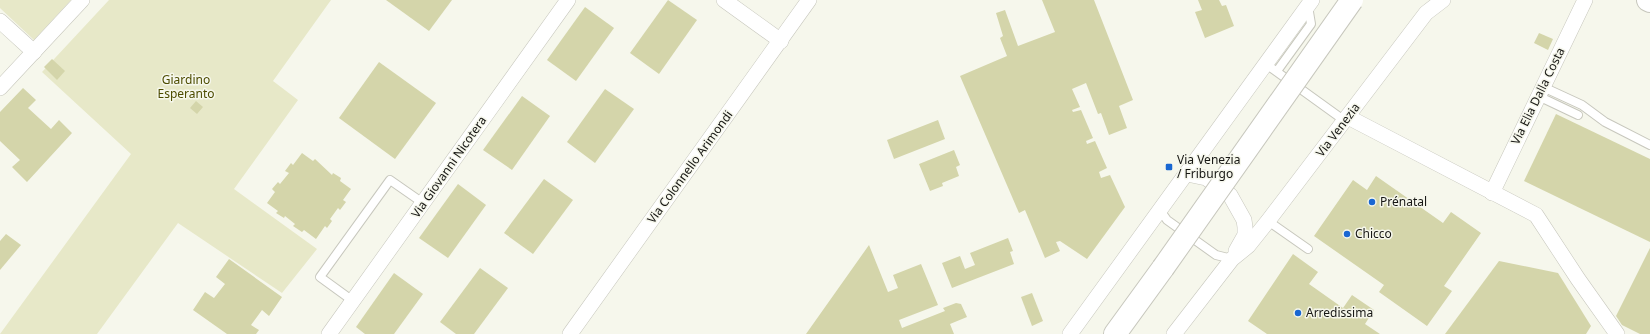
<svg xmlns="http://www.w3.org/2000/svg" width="1650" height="334" font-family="'Noto Sans',sans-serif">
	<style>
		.green { fill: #e7e8c8 }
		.building { fill: #d4d5aa }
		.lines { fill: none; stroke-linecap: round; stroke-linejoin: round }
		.lane-casing { stroke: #c7c7bd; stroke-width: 10 }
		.street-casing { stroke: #c7c7bd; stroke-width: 16 }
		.secondary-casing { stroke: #c7c7bd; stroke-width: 24 }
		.lane { stroke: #fff; stroke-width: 8 }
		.street { stroke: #fff; stroke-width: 15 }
		.secondary { stroke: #fff; stroke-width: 22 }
		.secondary-bridge-casing { stroke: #c7c7bd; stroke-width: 24; stroke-linecap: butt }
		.secondary-bridge { stroke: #fff; stroke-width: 22 }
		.poi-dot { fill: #1967d2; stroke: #f6f7ec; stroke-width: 1.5 }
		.labels { text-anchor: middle; stroke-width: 3; stroke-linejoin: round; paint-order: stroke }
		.park-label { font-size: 12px; fill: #4d4c00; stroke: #f6f7ec }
		.street-label { font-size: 12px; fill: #161613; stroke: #f6f7ec }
		.poi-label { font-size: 12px; fill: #161613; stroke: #f6f7ec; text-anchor: start }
	</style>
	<rect width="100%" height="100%" fill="#f6f7ec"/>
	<g class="green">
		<polygon points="0,0 71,0 34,40 0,8"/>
		<polygon points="109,0 331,0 273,81 298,100 234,189 317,249 282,293 178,223 97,334 0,334 131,154 42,72"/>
	</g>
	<g class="building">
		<polygon points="386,0 452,0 429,31"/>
		<polygon points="668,0 697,20 659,74 630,53"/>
		<polygon points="1042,0 1094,0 1133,100 1119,106 1127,128 1109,135 1101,113 1098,114 1086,83 1072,89 1080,107 1072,110 1073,112 1081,110 1093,138 1086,141 1087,144 1095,141 1107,168 1099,172 1101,178 1110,175 1125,207 1087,259 1060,241 1056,242 1060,251 1045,258 1025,210 1019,213 960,76 1007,56 1000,38 1003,36 996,13 1005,10 1018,46 1055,32"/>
		<polygon points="1198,0 1219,0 1222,6 1226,5 1234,26 1205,38 1195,12 1202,10"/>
		<polygon points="585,7 614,28 576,81 547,60"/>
		<polygon points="1539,33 1553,39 1548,50 1534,43"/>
		<polygon points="52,59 65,71 57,80 44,67"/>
		<polygon points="379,62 436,103 395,159 339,118"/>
		<polygon points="23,88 36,100 28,108 51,129 59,120 72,133 27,182 12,167 20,160 0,141 0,112"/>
		<polygon points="605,89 634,109 595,163 567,142"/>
		<polygon points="522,96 550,116 512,170 483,150"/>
		<polygon points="196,101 203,107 197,114 190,108"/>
		<polygon points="1556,114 1650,159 1650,242 1524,181"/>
		<polygon points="938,120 945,139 894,159 887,140"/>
		<polygon points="954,150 960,165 956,167 959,176 942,183 943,186 930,191 919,164"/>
		<polygon points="302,153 313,161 315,159 332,175 333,173 341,178 340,181 351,189 343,200 346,202 340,210 338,208 330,219 332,221 327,228 325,226 316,239 304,230 302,232 293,226 295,224 285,216 284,218 276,213 278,211 267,203 275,192 272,189 278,182 280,184 289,173 285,171 291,163 293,165"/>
		<polygon points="1376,176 1443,223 1451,212 1481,233 1444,286 1452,291 1427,326 1379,292 1384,285 1314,236 1353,180 1367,190"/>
		<polygon points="544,179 573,200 533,254 504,233"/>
		<polygon points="458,184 486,205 448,258 419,238"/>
		<polygon points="6,234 21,245 0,270 0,241"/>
		<polygon points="1008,238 1013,251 1010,252 1014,264 952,288 942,263 960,256 965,269 975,265 970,253"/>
		<polygon points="869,245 888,292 898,288 893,275 921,264 938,305 899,320 902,328 945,311 943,308 956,303 961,304 967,317 950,324 954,334 806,334"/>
		<polygon points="1650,248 1650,334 1640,334 1622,325 1616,316"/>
		<polygon points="1293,254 1318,272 1309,284 1343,308 1352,295 1374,310 1365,324 1380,334 1267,334 1248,321"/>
		<polygon points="229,259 282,297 269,316 262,310 251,325 259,330 256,334 227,334 193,310 205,292 214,298 225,284 216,277"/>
		<polygon points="1499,261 1558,273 1591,326 1586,334 1445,334"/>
		<polygon points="480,268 508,288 474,334 456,334 440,322"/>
		<polygon points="394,273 423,294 394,334 365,334 356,327"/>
		<polygon points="1032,293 1043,321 1032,326 1021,297"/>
	</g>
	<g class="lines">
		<defs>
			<g id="lane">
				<polyline points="1266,64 1345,121"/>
				<polyline points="1277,71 1311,24 1308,6"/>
				<polyline points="1543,87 1582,105 1605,122 1650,145"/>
				<polyline points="1538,96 1578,115"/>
				<polyline points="1160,210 1167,220 1216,255 1232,259"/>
				<polyline points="1268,221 1308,249"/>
				<polyline points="353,301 320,277 390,180 423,203"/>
			</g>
			<g id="street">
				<polyline points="724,0 781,41"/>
				<polyline points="0,21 34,52"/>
				<polyline points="0,88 82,0"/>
				<polyline points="1348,117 1536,215 1578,279 1617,334"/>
				<polyline points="1187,174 1206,178 1230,195 1244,220 1245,227 1245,235 1236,251"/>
				<polyline points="1492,193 1585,0"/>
				<polyline points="329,334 568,0"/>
				<polyline points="570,334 809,0"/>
				<polyline points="1070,334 1312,0"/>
				<polyline points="1174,334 1232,259 1248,246 1268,221 1426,13 1443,0"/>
			</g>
			<g id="secondary">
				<polyline points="1648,0 1650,1"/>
				<polyline points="1115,334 1163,268"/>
			</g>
		</defs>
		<use href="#lane" class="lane-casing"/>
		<use href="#street" class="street-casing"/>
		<use href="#secondary" class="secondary-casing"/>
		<use href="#lane" class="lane"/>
		<use href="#street" class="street"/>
		<use href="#secondary" class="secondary"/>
		<defs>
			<polyline id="secondary-bridge" points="1163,268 1352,0"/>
		</defs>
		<use href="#secondary-bridge" class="secondary-bridge-casing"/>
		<use href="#secondary-bridge" class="secondary-bridge"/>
	</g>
	<g class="poi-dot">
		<rect x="1165" y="163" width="8" height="8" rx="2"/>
		<circle cx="1372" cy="202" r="4"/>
		<circle cx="1347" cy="234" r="4"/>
		<circle cx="1298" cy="313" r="4"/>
	</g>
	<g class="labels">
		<g class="park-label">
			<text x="186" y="84">Giardino<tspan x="186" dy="14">Esperanto</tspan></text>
		</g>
		<g class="street-label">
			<text transform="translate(1538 96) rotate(-64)" y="4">Via Elia Dalla Costa</text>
			<text transform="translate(1338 130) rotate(-53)" y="4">Via Venezia</text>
			<text transform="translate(449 167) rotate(-55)" y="4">Via Giovanni Nicotera</text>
			<text transform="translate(690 167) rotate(-54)" y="4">Via Colonnello Arimondi</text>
		</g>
		<g class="poi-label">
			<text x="1177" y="164">Via Venezia<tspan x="1177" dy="14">/ Friburgo</tspan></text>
			<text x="1380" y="206">Prénatal</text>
			<text x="1355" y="238">Chicco</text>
			<text x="1306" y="317">Arredissima</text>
		</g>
	</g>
</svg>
